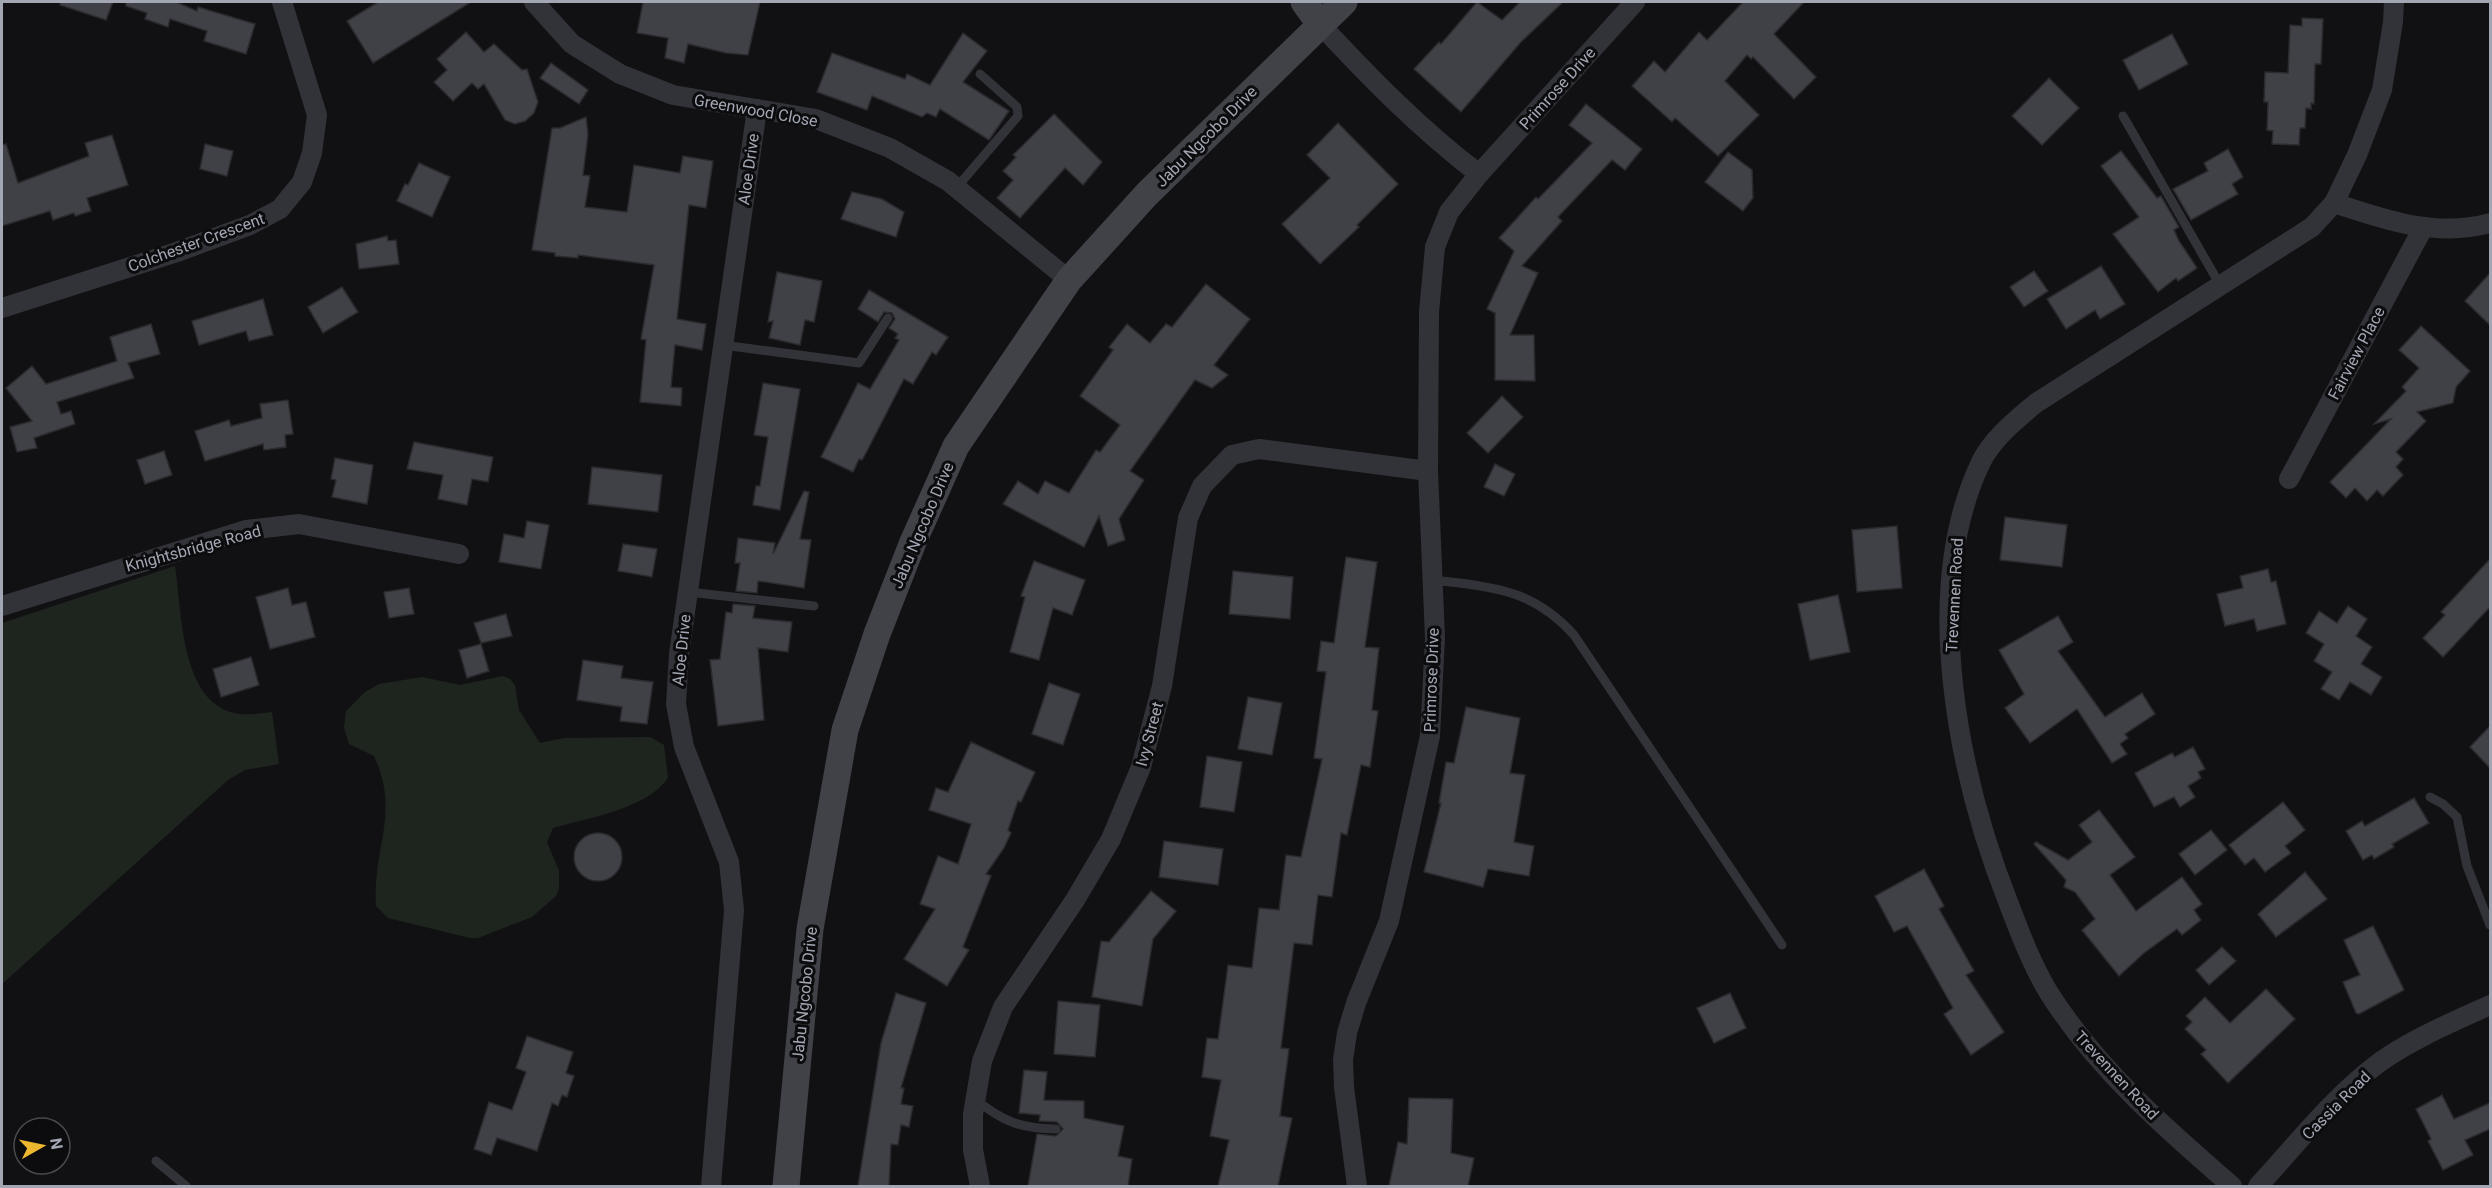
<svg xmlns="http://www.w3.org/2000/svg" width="2492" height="1188" font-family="Roboto,sans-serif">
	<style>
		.green { fill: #1e251f }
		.building { fill: #404146; stroke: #2b2b2f; stroke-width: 1.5 }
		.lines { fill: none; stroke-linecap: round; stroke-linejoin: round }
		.lane { stroke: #323338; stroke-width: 9 }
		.street { stroke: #323338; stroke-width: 20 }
		.secondary { stroke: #404248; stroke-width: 27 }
		.labels { text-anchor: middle; stroke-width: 6; stroke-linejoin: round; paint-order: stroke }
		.street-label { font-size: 16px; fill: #a3a7b3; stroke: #0c0c0e }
	</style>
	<rect width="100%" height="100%" fill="#111113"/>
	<g class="green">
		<path d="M175,566C182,611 180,700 234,713C245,716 261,713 272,712L279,764L245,770L228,780L2,984V623Z"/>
		<path d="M503,676L510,679L515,685L519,710L540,743L564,738L650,737L664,745L668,778C647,809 587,818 553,828L547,842L559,871V888L556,896L532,917L478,938H470L388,918L376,906C372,848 401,814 374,756L349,744L344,728L346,711L365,692L379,684L422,677L460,685Z"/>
	</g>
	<g class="building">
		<polygon points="60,2 113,2 106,20 60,5"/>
		<polygon points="126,2 176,2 197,11 198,7 255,24 246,54 204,41 207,31 170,19 168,27 145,19 147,13 126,6"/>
		<polygon points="378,2 471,2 373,63 347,21"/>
		<polygon points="643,2 760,2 748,55 726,53 688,44 684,63 665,58 668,38 637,33"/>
		<polygon points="1477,2 1502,20 1520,2 1563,2 1521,42 1461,112 1414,69 1439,42 1441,44"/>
		<polygon points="1743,2 1804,2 1774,34 1816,77 1794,99 1753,57 1751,59 1747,55 1725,81 1759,115 1718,156 1675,118 1672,122 1632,86 1654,61 1665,72 1699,32 1707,40"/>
		<polygon points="2302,18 2323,19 2321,64 2315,64 2314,104 2311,103 2311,109 2306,108 2305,128 2300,128 2299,145 2272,144 2273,131 2267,130 2268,102 2264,102 2265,72 2288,73 2290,25 2302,26"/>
		<polygon points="466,32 484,52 494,44 522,70 527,69 538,102 534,113 525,121 515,124 505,120 484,84 478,89 472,83 453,101 434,82 447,70 437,59"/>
		<polygon points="963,33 987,51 963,82 1009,111 989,140 940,109 936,117 927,113 922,117 872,96 867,110 817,92 832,53 905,79 907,74 930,85"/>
		<polygon points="2172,34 2188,64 2139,90 2123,60"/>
		<polygon points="551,63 588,90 579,104 540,78"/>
		<polygon points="2049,78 2079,108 2042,145 2012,116"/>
		<polygon points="1586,104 1642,149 1625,170 1612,160 1558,217 1562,221 1522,266 1538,273 1510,335 1534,335 1535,381 1495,380 1495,313 1487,309 1514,251 1499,238 1536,197 1538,199 1592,143 1569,125"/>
		<polygon points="1054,114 1102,162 1083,185 1065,168 1020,218 997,198 1013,180 1003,171 1016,157 1013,155"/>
		<polygon points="586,117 588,134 583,175 590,176 585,207 627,212 634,165 680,173 683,156 713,161 706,208 689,205 677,319 706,324 702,350 675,345 671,387 682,388 681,406 640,402 646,340 641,339 654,265 578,255 578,258 555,256 555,253 532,250 552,128 560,128"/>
		<polygon points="1338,123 1398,184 1357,225 1359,227 1320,264 1282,224 1330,178 1307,155"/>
		<polygon points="112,135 128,185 87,198 91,211 75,216 74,213 53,220 50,211 2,226 2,145 6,144 18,183 89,156 85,143"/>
		<polygon points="205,144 233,151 227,176 200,169"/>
		<polygon points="2228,149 2243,177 2232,184 2238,194 2191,220 2173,189 2208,171 2204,163"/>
		<polygon points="2121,151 2157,198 2161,196 2179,227 2174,230 2179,241 2197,268 2178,281 2176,278 2158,292 2113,234 2139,217 2101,166"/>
		<polygon points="1728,152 1752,170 1753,198 1743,211 1705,182"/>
		<polygon points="419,163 450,177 432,217 397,201 405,184 408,185"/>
		<polygon points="852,192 882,199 904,212 896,237 841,219"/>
		<polygon points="387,236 388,241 396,240 399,264 359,269 356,244"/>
		<polygon points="2101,266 2125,304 2100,319 2095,310 2066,329 2047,299"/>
		<polygon points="2034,271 2048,291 2024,307 2010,287"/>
		<polygon points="777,272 822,281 814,322 805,320 800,345 769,338 773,321 768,322"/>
		<polygon points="2490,273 2490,325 2465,301"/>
		<polygon points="1206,284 1250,319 1214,365 1228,375 1212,388 1195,380 1130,471 1144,480 1119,519 1125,540 1108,546 1099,516 1084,547 1003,504 1018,481 1038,494 1045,481 1069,493 1096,450 1100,452 1120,425 1080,396 1113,350 1109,347 1127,324 1150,343 1166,324 1172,327"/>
		<polygon points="342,287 358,312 323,333 308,307"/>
		<polygon points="869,290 948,337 936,355 932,352 913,384 904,379 867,451 862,460 859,459 853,472 821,457 858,383 870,389 899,340 895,338 898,334 889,328 895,319 892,313 884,312 878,322 858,309"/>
		<polygon points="263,299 273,335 249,341 246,331 199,345 192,321"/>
		<polygon points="151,324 160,354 128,363 134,378 57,402 61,414 71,411 75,424 34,438 37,448 17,452 10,427 32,421 6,388 32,366 46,384 117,361 110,337"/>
		<polygon points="2421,326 2470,371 2456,387 2453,403 2417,412 2426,421 2396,452 2403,459 2396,467 2403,475 2383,496 2377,490 2367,501 2355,488 2346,498 2330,482 2391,419 2374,424 2406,391 2402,387 2419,368 2399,350"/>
		<polygon points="763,383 800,389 780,510 753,505 756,486 760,486 768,437 754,435"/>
		<polygon points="1502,396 1523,417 1488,453 1467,433"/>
		<polygon points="288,400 293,434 285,435 286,447 264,450 263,444 205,461 195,431 229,420 231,426 262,418 260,404"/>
		<polygon points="414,442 493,457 488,482 472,479 467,505 438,499 443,475 407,469"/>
		<polygon points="164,451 172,475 145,484 137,460"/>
		<polygon points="335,458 373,465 367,504 332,497 336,480 331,479"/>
		<polygon points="1495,464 1515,474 1504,496 1484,487"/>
		<polygon points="592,467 662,475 658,512 588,504"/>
		<polygon points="804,491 809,492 800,539 811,540 804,588 758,581 757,593 736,591 740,563 735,563 738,538 775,543 773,554"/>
		<polygon points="2005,517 2067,525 2062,567 2000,560"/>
		<polygon points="527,521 549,525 541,569 499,562 504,534 524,538"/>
		<polygon points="1897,526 1902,588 1857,592 1852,530"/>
		<polygon points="623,544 657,549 652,577 618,571"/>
		<polygon points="1346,557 1377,562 1365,647 1379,648 1372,710 1378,711 1370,767 1361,765 1347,835 1341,833 1332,897 1318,895 1312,945 1294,943 1281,1048 1289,1049 1280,1116 1292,1118 1278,1186 1218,1186 1229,1140 1210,1136 1221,1080 1202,1077 1207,1038 1218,1039 1228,965 1252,968 1259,908 1279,910 1286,855 1301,857 1322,759 1314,758 1326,672 1317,671 1321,641 1334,643"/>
		<polygon points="2490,559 2490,607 2443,657 2423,638 2445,615 2441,612"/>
		<polygon points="1034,561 1085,580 1072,615 1053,608 1039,660 1010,652 1025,597 1021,596"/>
		<polygon points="2268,569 2271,582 2276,581 2286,624 2257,631 2254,619 2225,626 2217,594 2243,588 2240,576"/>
		<polygon points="1233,571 1293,577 1290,619 1229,614"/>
		<polygon points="288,588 292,605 306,602 315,637 270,649 256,597"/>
		<polygon points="409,588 414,614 389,618 384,592"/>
		<polygon points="1838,595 1850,652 1810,660 1798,604"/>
		<polygon points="733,604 755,606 753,618 792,622 788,652 758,648 764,720 718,726 710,660 720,659 726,612 732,613"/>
		<polygon points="2348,606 2367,619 2356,636 2372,647 2361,664 2382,677 2371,695 2350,682 2339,700 2321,689 2332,672 2314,661 2324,644 2306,633 2319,611 2337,623"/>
		<polygon points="506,614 512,636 481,643 474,623"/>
		<polygon points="2058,616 2073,642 2058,651 2105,717 2142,693 2155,714 2125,734 2128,738 2120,744 2127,754 2112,763 2077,709 2030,743 2005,708 2024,694 1999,650"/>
		<polygon points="481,644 489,671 467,678 459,650"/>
		<polygon points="251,657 259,685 221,697 213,669"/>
		<polygon points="583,660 623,666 621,678 653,682 647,724 620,721 622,707 577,700"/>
		<polygon points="1049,683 1080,694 1063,745 1032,734"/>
		<polygon points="1248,697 1282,703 1272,755 1238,749"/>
		<polygon points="1466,707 1520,718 1510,773 1525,775 1514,842 1534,846 1529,876 1488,869 1483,887 1424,872 1441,803 1439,803 1446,762 1454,763"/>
		<polygon points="2490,726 2490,768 2470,747"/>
		<polygon points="971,742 1035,772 1021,802 1018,801 1008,830 1011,833 1004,848 986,874 991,876 963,947 969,950 947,986 904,959 935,909 920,904 938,856 958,864 971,824 929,810 936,788 948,792"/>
		<polygon points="2193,747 2205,769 2198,772 2201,778 2188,786 2195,797 2180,807 2174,797 2154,807 2135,773 2172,753 2175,757"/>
		<polygon points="1207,756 1242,762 1234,812 1200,807"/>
		<polygon points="2414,798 2429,823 2392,844 2394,847 2374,859 2372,855 2363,860 2346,831 2362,821 2365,826"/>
		<polygon points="2283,802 2305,830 2285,846 2291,853 2265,872 2254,858 2245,865 2229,845"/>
		<polygon points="2099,810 2135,857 2110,875 2136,911 2182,877 2202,904 2194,910 2201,920 2182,935 2177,929 2144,953 2119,976 2082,930 2095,919 2075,892 2064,887 2066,880 2034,844 2036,842 2068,860 2092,842 2079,825"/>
		<polygon points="2211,830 2227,850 2195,875 2179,854"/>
		<circle cx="598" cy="857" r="24"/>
		<polygon points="1164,841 1223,849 1218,885 1159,877"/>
		<polygon points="1924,869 1944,906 1939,909 1974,971 1966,975 2004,1032 1971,1055 1944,1014 1953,1008 1907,926 1894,932 1875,896"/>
		<polygon points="2305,872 2327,899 2276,937 2258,914"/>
		<polygon points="1151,891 1176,911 1153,939 1142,1006 1092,997 1101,941 1109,942"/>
		<polygon points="2373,926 2404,990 2359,1014 2356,1013 2343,982 2360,975 2344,940"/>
		<polygon points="2222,947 2236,961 2209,985 2196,970"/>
		<polygon points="2266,989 2295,1019 2228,1083 2201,1054 2206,1050 2185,1029 2192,1022 2186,1016 2205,997 2230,1023"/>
		<polygon points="896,993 926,1003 901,1088 904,1088 901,1104 913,1106 909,1127 901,1125 898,1145 891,1144 889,1186 858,1186 881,1043"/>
		<polygon points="1730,993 1746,1028 1714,1043 1697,1008"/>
		<polygon points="1058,1001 1100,1005 1095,1057 1054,1054"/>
		<polygon points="527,1036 573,1052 566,1073 574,1076 567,1097 562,1095 558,1106 552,1103 537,1151 497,1138 491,1155 474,1149 489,1102 512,1110 526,1072 516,1068"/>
		<polygon points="1024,1070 1047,1072 1044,1100 1084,1101 1084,1118 1124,1126 1118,1156 1132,1159 1128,1186 1028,1186 1037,1134 1056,1136 1063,1129 1057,1122 1039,1121 1040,1115 1019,1113"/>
		<polygon points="2442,1095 2454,1119 2490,1103 2490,1129 2465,1140 2473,1155 2443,1170 2428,1141 2431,1139 2416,1109"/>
		<polygon points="1409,1098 1453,1099 1451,1153 1474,1158 1468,1186 1389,1186 1398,1142 1407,1144"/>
	</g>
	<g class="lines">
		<g class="lane">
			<polyline points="2123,116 2220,285"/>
			<polyline points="957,187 1018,116 1017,107 980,74"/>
			<polyline points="723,345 859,363 888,318"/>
			<path d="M1432,580C1491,587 1532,588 1574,635L1782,945"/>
			<polyline points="688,592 814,606"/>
			<polyline points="2430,797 2443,804 2457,817 2467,866 2490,925"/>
			<path d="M975,1099C1003,1122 1020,1128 1056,1129"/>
			<polyline points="156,1161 186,1186"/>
		</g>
		<g class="street">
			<polyline points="534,2 572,44 620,74 673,95 816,119 890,148 948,181 1069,280"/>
			<path d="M1320,24C1370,78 1420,129 1479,174"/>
			<path d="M2334,203C2385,220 2437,238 2490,223"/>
			<polyline points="2,308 177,252 250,225 280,209 302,182 312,153 317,115 282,2"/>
			<polyline points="2289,479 2423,228"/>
			<polyline points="2,606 246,530 299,524 459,554"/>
			<polyline points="711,1186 734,910 729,862 684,747 676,704 679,654 757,109"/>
			<polyline points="980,1186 973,1150 973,1114 982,1061 1003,1007 1075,900 1111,839 1141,767 1162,686 1188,518 1202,486 1232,455 1259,449 1428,471"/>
			<polyline points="1357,1186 1344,1087 1343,1060 1347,1033 1356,1003 1389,921 1430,736 1435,638 1428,471 1429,312 1435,247 1449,212 1479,174 1635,2"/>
			<path d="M2232,1186C2165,1128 2097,1069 2049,993C2033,967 2021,936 2010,907C1959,779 1919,592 1981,462C1993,438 2016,420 2036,403L2312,227L2334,203L2357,155L2382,90L2393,22L2394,2"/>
			<path d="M2258,1186C2297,1144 2334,1096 2380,1062C2414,1038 2453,1022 2490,1005"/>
		</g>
		<g class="secondary">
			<polyline points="1304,2 1320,24"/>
			<polyline points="786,1186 810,929 845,730 877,634 913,542 956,446 1069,280 1147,194 1344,2"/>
		</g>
	</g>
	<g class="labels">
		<g class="street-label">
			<text transform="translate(1557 88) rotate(-48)" y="6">Primrose Drive</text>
			<text transform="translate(756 110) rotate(10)" y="6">Greenwood Close</text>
			<text transform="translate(1206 136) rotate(-45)" y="6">Jabu Ngcobo Drive</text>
			<text transform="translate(748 169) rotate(-82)" y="6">Aloe Drive</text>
			<text transform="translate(196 242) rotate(-20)" y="6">Colchester Crescent</text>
			<text transform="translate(2356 353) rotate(-62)" y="6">Fairview Place</text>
			<text transform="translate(922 525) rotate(-67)" y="6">Jabu Ngcobo Drive</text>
			<text transform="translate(193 548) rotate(-15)" y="6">Knightsbridge Road</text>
			<text transform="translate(1954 595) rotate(-87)" y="6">Trevennen Road</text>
			<text transform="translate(681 650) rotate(-84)" y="6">Aloe Drive</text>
			<text transform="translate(1431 680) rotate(-88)" y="6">Primrose Drive</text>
			<text transform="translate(1149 734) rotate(-75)" y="6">Ivy Street</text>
			<text transform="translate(804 994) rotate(-84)" y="6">Jabu Ngcobo Drive</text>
			<text transform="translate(2117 1075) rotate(47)" y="6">Trevennen Road</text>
			<text transform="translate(2336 1105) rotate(-45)" y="6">Cassia Road</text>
		</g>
	</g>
	<rect width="2492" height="1188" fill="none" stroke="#a3a7b3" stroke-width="6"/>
	<g transform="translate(42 1146) rotate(81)"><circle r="28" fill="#0c0c0e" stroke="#484a50" stroke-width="1.5"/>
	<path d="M0-4.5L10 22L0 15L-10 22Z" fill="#edb72f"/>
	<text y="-9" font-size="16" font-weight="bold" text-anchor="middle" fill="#a3a7b3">N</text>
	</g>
</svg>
